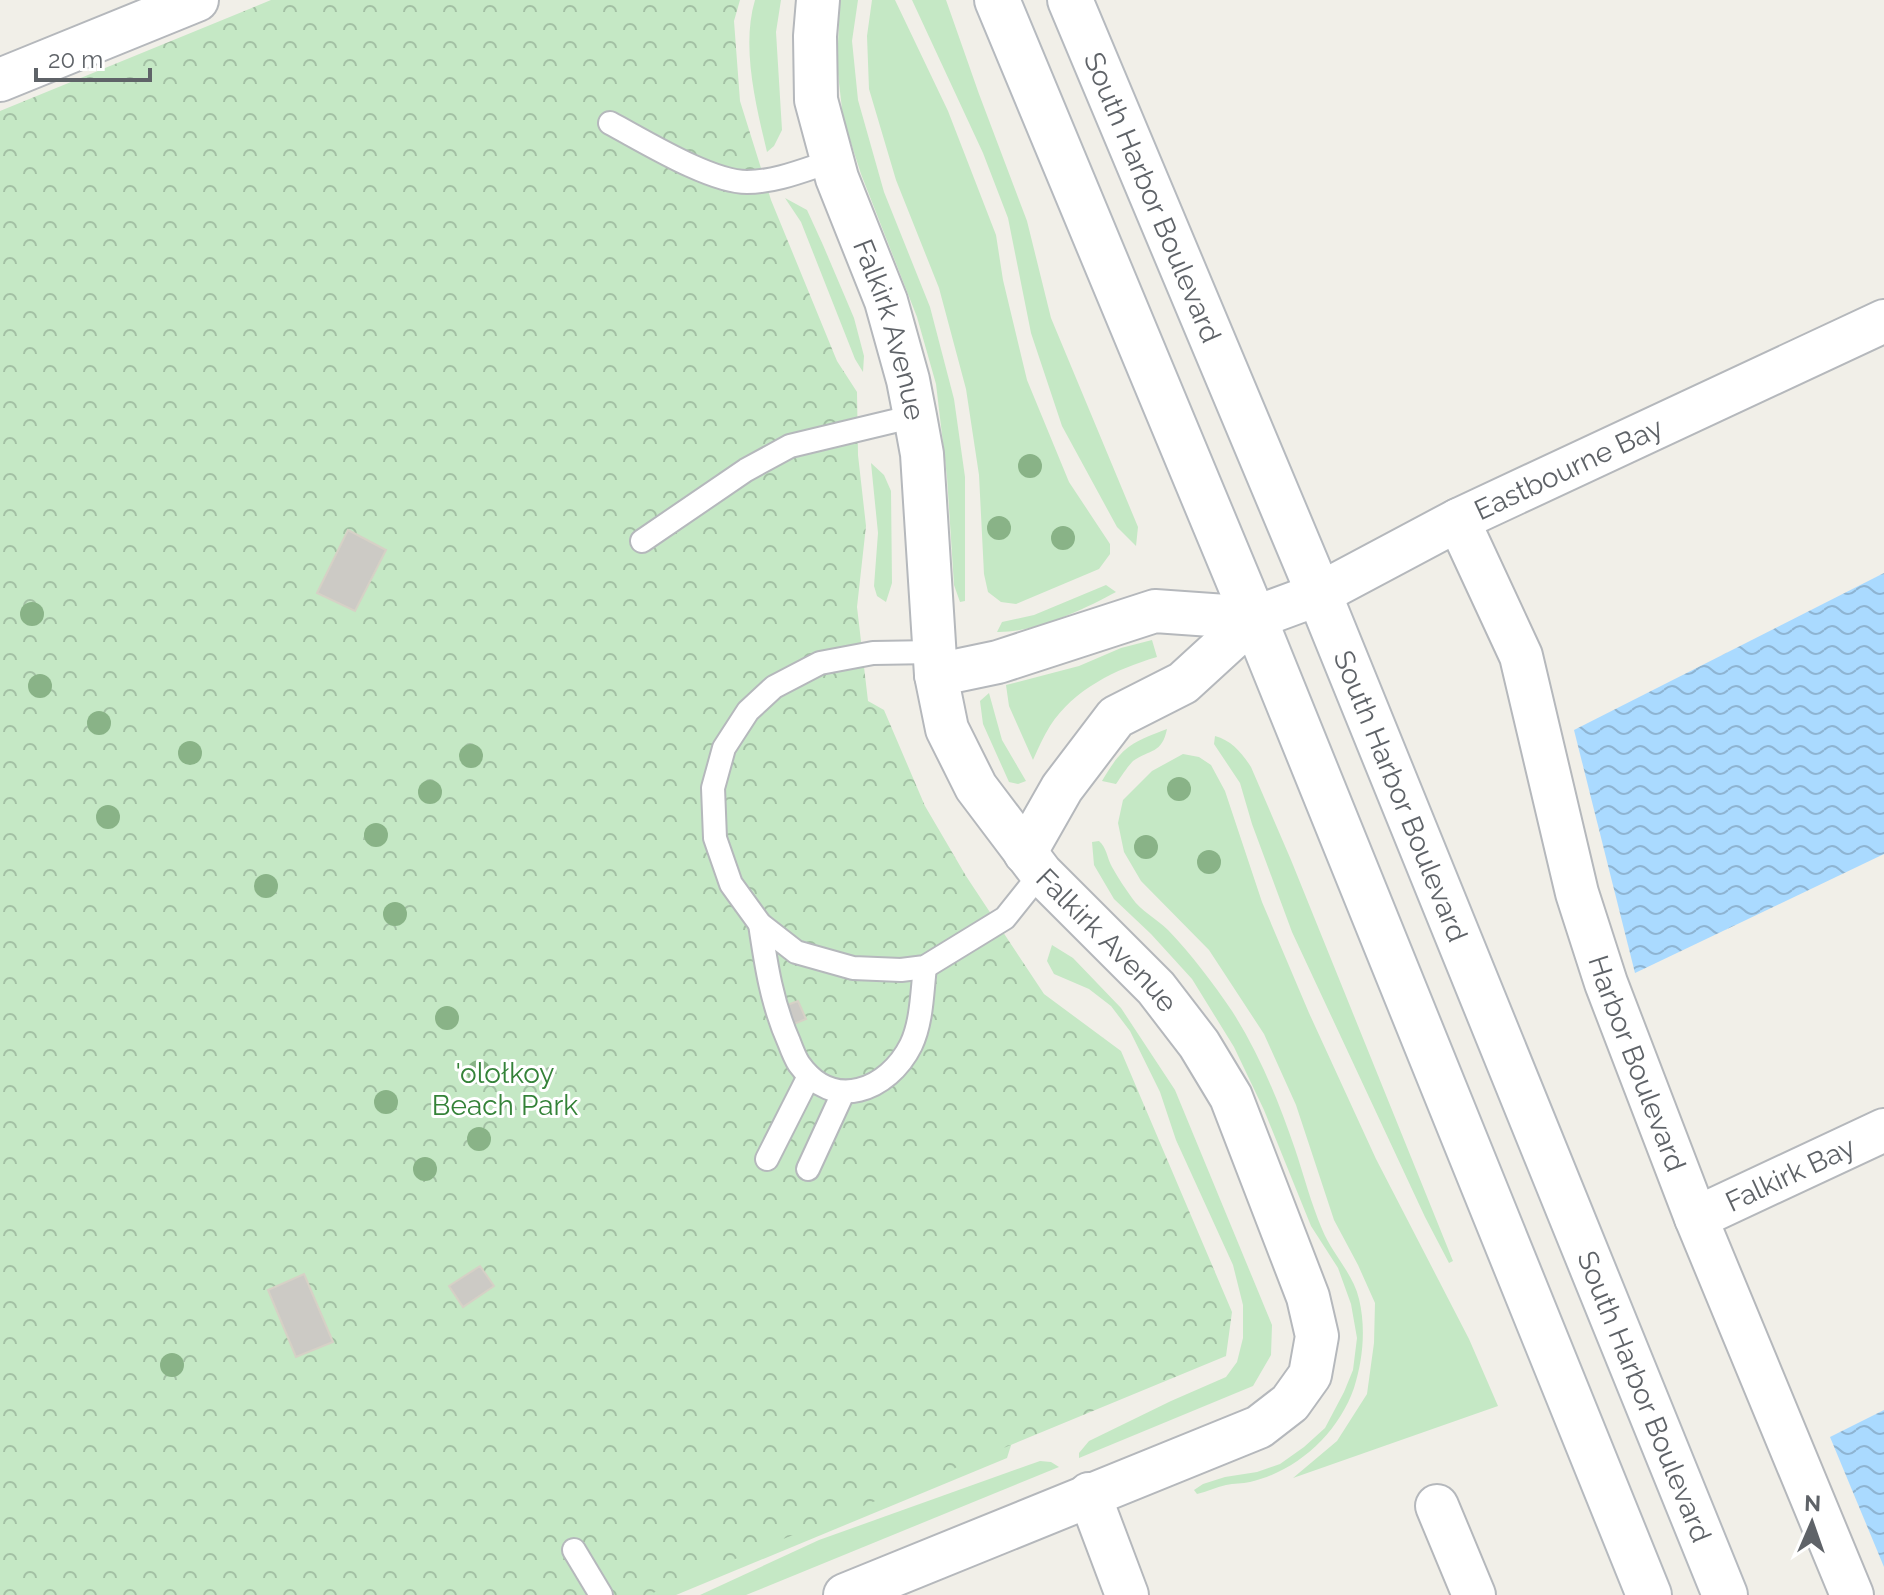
<svg xmlns="http://www.w3.org/2000/svg" width="1884" height="1595" font-family="Raleway,sans-serif">
	<style>
		.green { fill: #c5e8c5 }
		.park { fill: url(#park-crowns) }
		.water { fill: url(#water-waves) }
		.building { fill: #cccac5; stroke: #d6d1c6; stroke-width: 2 }
		.lines { fill: none; stroke-linecap: round; stroke-linejoin: round }
		.service-casing { stroke: #b5b8bc; stroke-width: 26 }
		.minor-casing { stroke: #b5b8bc; stroke-width: 46 }
		.secondary-casing { stroke: #b6babf; stroke-width: 48 }
		.service { stroke: #fff; stroke-width: 22 }
		.minor { stroke: #fff; stroke-width: 42 }
		.secondary { stroke: #fff; stroke-width: 44 }
		.tree { fill: #89b387 }
		.labels { text-anchor: middle; stroke-width: 6; stroke-linejoin: round; paint-order: stroke }
		.street-label { font-size: 28px; fill: #5f6368; stroke: #fff }
		.park-label { font-size: 28px; fill: #348238; stroke: #fff }
	</style>
	<defs>
		<pattern id="park-crowns" width="20" height="18" patternUnits="userSpaceOnUse" patternTransform="scale(2)"><rect width="20" height="18" fill="#c5e8c5"/><path d="M2 6a3 3 0 1 1 6 0M12 15a3 3 0 1 1 6 0" fill="none" stroke="#a3c0a4"/></pattern>
		<pattern id="water-waves" width="16" height="10" patternUnits="userSpaceOnUse" patternTransform="scale(2)"><rect width="16" height="10" fill="#aadaff"/><path d="M0 5q4-4 8 0t8 0" fill="none" stroke="#8eb4d2"/></pattern>
	</defs>
	<rect width="100%" height="100%" fill="#f1efe8"/>
	<g class="green">
		<path d="M755,0H781L776,32L782,130L774,146L767,152C756,105 741,47 755,0Z"/>
		<polygon points="840,0 858,0 852,41 858,100 884,192 930,307 954,399 965,477 965,601 960,602 954,585 947,477 936,384 917,317 861,174 843,118 837,65"/>
		<polygon points="872,0 895,0 948,111 996,235 1003,280 1027,380 1069,482 1110,544 1110,554 1099,569 1016,604 1001,602 988,592 984,574 979,475 966,389 939,288 896,180 869,89 867,36"/>
		<polygon points="912,0 946,0 979,94 1027,221 1051,318 1138,527 1136,546 1117,527 1062,426 1031,333 1008,218 983,153"/>
		<polygon points="785,198 807,210 823,245 854,318 864,356 863,372 855,359 801,222"/>
		<polygon points="871,463 884,475 891,491 892,583 886,602 877,596 874,586 878,533"/>
		<path d="M1106,585L1116,592C1083,610 1034,633 997,632L1002,622L1034,615Z"/>
		<path d="M1152,640L1157,657C1116,669 1074,689 1050,726C1043,737 1038,749 1033,760L1009,706L1006,685L1079,666L1121,648Z"/>
		<polygon points="989,693 1002,740 1026,781 1018,784 1009,782 983,724 980,701"/>
		<path d="M1167,729C1162,754 1150,749 1133,761C1127,767 1121,777 1116,784L1102,781C1122,747 1130,743 1167,729Z"/>
		<path d="M1215,736C1231,740 1242,753 1251,767L1291,860L1453,1261L1449,1263L1425,1217L1292,932L1252,824L1240,783L1214,744Z"/>
		<polygon points="1183,754 1199,757 1211,765 1225,791 1262,902 1309,1013 1376,1159 1469,1339 1498,1406 1293,1478 1337,1441 1367,1394 1374,1343 1375,1303 1358,1265 1334,1220 1296,1105 1264,1034 1209,950 1141,881 1124,852 1118,823 1123,800 1152,771"/>
		<path d="M1099,841C1107,848 1107,858 1112,867C1118,878 1125,888 1132,898C1141,911 1157,919 1168,930C1192,955 1213,983 1232,1011C1259,1053 1279,1102 1295,1149C1304,1176 1311,1203 1322,1229C1332,1254 1353,1273 1359,1299C1366,1328 1363,1360 1354,1388C1338,1434 1297,1471 1250,1482C1242,1484 1234,1483 1226,1485C1216,1487 1207,1492 1197,1494L1194,1490L1203,1484L1225,1477L1257,1472L1280,1464L1304,1447L1325,1428L1344,1392L1353,1370L1357,1338L1351,1304L1338,1268L1311,1226L1264,1110L1234,1047L1192,979L1151,934L1114,899L1094,865L1092,842Z"/>
		<polygon points="1052,945 1073,958 1121,1008 1175,1090 1272,1325 1271,1355 1253,1386 1079,1458 1079,1453 1089,1441 1171,1401 1226,1377 1237,1362 1243,1338 1243,1305 1233,1265 1176,1140 1160,1092 1130,1031 1111,1006 1089,989 1054,974 1047,961"/>
		<polygon points="1013,1439 1007,1458 676,1595 619,1595"/>
		<polygon points="1040,1461 1051,1462 1059,1467 746,1595 700,1595 819,1540"/>
	</g>
	<polygon class="park" points="271,0 740,0 734,21 740,101 771,200 837,361 857,392 858,455 866,526 857,607 868,701 884,710 925,806 966,876 1044,994 1121,1051 1232,1312 1226,1356 648,1595 0,1595 0,111"/>
	<g class="water">
		<polygon points="1884,573 1884,854 1635,973 1574,730"/>
		<polygon points="1884,1410 1884,1567 1830,1437"/>
	</g>
	<g class="building">
		<polygon points="348,530 386,550 355,611 317,593"/>
		<polygon points="798,1001 806,1019 794,1024 787,1005"/>
		<polygon points="480,1266 494,1286 463,1307 449,1286"/>
		<polygon points="304,1274 333,1342 296,1357 268,1290"/>
	</g>
	<g class="lines">
		<defs>
			<g id="service">
				<path d="M610,123C644,141 710,182 747,182C776,182 804,170 832,161"/>
				<polyline points="642,541 746,470 790,446 915,416"/>
				<polyline points="934,652 873,653 820,663 774,687 748,711 724,748 713,788 715,838 731,884 760,924 796,952 853,968 901,970 925,967 1005,918 1041,873"/>
				<path d="M760,924C766,965 772,1004 789,1042C792,1050 795,1058 799,1064C833,1112 888,1091 911,1045C922,1022 922,992 925,967"/>
				<polyline points="767,1159 809,1076"/>
				<polyline points="808,1169 843,1093"/>
				<polyline points="574,1550 601,1595"/>
			</g>
			<g id="minor">
				<path id="s1" d="M818,0L815,36L816,100L837,178L886,301L908,380L915,416L922,454L936,675L947,729L976,787L1041,873L1156,988L1199,1044L1231,1097L1308,1297L1317,1336L1310,1375L1290,1403L1259,1427L845,1595"/>
				<polyline points="0,80 197,0"/>
				<path id="s2" d="M1458,520L1521,656L1577,893L1606,983L1696,1218L1852,1595"/>
				<polyline points="936,675 998,662 1155,611 1254,618"/>
				<path id="s3" d="M1025,853L1062,788L1116,717L1183,683L1254,618L1319,594L1458,520L1884,321"/>
				<path id="s4" d="M1696,1218L1884,1130"/>
				<polyline points="1089,1494 1127,1595"/>
				<polyline points="1437,1506 1474,1595"/>
			</g>
			<g id="secondary">
				<polyline points="997,0 1254,618 1649,1595"/>
				<path id="s5" d="M1070,0L1319,594L1725,1595"/>
			</g>
		</defs>
		<use href="#service" class="service-casing"/>
		<use href="#minor" class="minor-casing"/>
		<use href="#secondary" class="secondary-casing"/>
		<use href="#service" class="service"/>
		<use href="#minor" class="minor"/>
		<use href="#secondary" class="secondary"/>
	</g>
	<g class="tree">
		<circle cx="1030" cy="466" r="12"/>
		<circle cx="999" cy="528" r="12"/>
		<circle cx="1063" cy="538" r="12"/>
		<circle cx="32" cy="614" r="12"/>
		<circle cx="40" cy="686" r="12"/>
		<circle cx="99" cy="723" r="12"/>
		<circle cx="190" cy="753" r="12"/>
		<circle cx="471" cy="756" r="12"/>
		<circle cx="1179" cy="789" r="12"/>
		<circle cx="430" cy="792" r="12"/>
		<circle cx="108" cy="817" r="12"/>
		<circle cx="376" cy="835" r="12"/>
		<circle cx="1146" cy="847" r="12"/>
		<circle cx="1209" cy="862" r="12"/>
		<circle cx="266" cy="886" r="12"/>
		<circle cx="395" cy="914" r="12"/>
		<circle cx="447" cy="1018" r="12"/>
		<circle cx="479" cy="1072" r="12"/>
		<circle cx="386" cy="1102" r="12"/>
		<circle cx="479" cy="1139" r="12"/>
		<circle cx="425" cy="1169" r="12"/>
		<circle cx="172" cy="1365" r="12"/>
	</g>
	<g class="labels">
		<g class="street-label">
			<text dy="10" stroke="none"><textPath href="#s5" startOffset="214">South Harbor Boulevard</textPath></text>
			<text dy="10" stroke="none"><textPath href="#s1" startOffset="342">Falkirk Avenue</textPath></text>
			<text dy="10" stroke="none"><textPath href="#s3" startOffset="684">Eastbourne Bay</textPath></text>
			<text dy="10" stroke="none"><textPath href="#s5" startOffset="862">South Harbor Boulevard</textPath></text>
			<text dy="10" stroke="none"><textPath href="#s1" startOffset="1014">Falkirk Avenue</textPath></text>
			<text dy="10" stroke="none"><textPath href="#s2" startOffset="574">Harbor Boulevard</textPath></text>
			<text dy="10" stroke="none"><textPath href="#s4" startOffset="104">Falkirk Bay</textPath></text>
			<text dy="10" stroke="none"><textPath href="#s5" startOffset="1510">South Harbor Boulevard</textPath></text>
		</g>
		<g class="park-label">
			<text x="505" y="1083">'olołkoy<tspan x="505" dy="32">Beach Park</tspan></text>
		</g>
	</g>
	<g transform="translate(1812 1523) rotate(2)" stroke="#ffffff" stroke-width="6" paint-order="stroke">
	<path d="M0-6L14 30L0 20L-14 30Z" fill="#5f6368"/>
	<text y="-12" font-size="22" font-weight="bold" text-anchor="middle" fill="#5f6368">N</text>
	</g>
	<path d="M36 68v12h114v-12" fill="none" stroke="#5f6368" stroke-width="4"/>
	<text x="48" y="68" font-size="24" fill="#5f6368" stroke="#ffffff" stroke-width="6" paint-order="stroke">20 m</text>
</svg>
